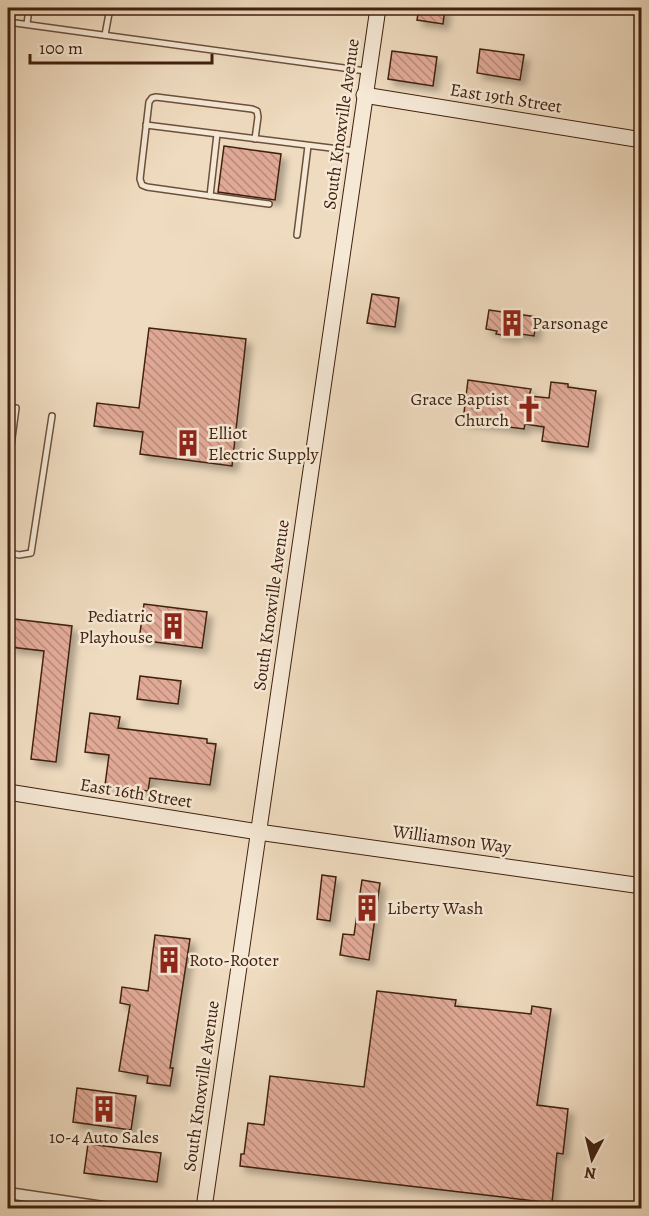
<svg xmlns="http://www.w3.org/2000/svg" width="649" height="1216" font-family="Alegreya,serif">
	<style>
		.building { fill: url(#building-back-hatch); stroke: #41210f; stroke-width: 1.5; filter: url(#shadow) }
		.lines { fill: none; stroke-linecap: round; stroke-linejoin: round }
		.lane-casing { stroke: #6c503b; stroke-width: 8 }
		.street-casing { stroke: #6c503b; stroke-width: 13 }
		.secondary-casing { stroke: #41210f; stroke-width: 17 }
		.lane { stroke: #f5e8d5; stroke-width: 5 }
		.street { stroke: #f5e8d5; stroke-width: 10 }
		.secondary { stroke: #f5e8d5; stroke-width: 15 }
		.labels { text-anchor: middle; stroke-width: 5; stroke-linejoin: round; paint-order: stroke }
		.street-label { font-size: 18px; fill: #41210f; stroke: #f5e8d5 }
		.poi-label { font-size: 18px; fill: #41210f; stroke: #f5e8d5; text-anchor: start }
	</style>
	<defs>
		<pattern id="building-back-hatch" width="6" height="6" patternUnits="userSpaceOnUse" patternTransform="scale(1.5)"><rect width="6" height="6" fill="#e1aa97"/><path d="M-1 5l2 2M0 0l6 6M5-1l2 2" fill="none" stroke="#b88a7a"/></pattern>
		<filter id="shadow"><feDropShadow dx="5.5" dy="5.5" stdDeviation="3" flood-color="#0004"/></filter>
	</defs>
	<rect width="100%" height="100%" fill="#efdbbf"/>
	<filter id="stains"><feTurbulence type="fractalNoise" baseFrequency=".00333" numOctaves="4"/><feColorMatrix values="0 0 0 0 .2 0 0 0 0 .09 0 0 0 0 .02 0 0 0 .5 -.17"/></filter>
	<radialGradient id="worn" r=".72"><stop offset=".6" stop-color="#630" stop-opacity="0"/><stop offset="1" stop-color="#630" stop-opacity=".3"/></radialGradient>
	<g class="building">
		<polygon points="419,8 445,8 443,24 417,20"/>
		<polygon points="480,49 524,55 520,80 477,73"/>
		<polygon points="392,51 437,57 433,86 388,79"/>
		<polygon points="224,146 281,154 275,200 218,192"/>
		<polygon points="372,294 399,298 395,327 367,323"/>
		<polygon points="489,310 537,317 534,336 514,333 514,337 496,334 497,331 486,329"/>
		<polygon points="149,328 246,339 232,466 140,454 143,432 94,426 97,403 139,408"/>
		<polygon points="468,380 531,389 529,396 549,398 551,382 568,384 568,387 596,391 588,447 542,441 544,427 525,424 524,429 463,421"/>
		<polygon points="144,604 207,612 202,648 139,640"/>
		<polygon points="14,619 72,626 56,762 31,759 44,651 10,647"/>
		<polygon points="140,676 181,681 178,704 137,699"/>
		<polygon points="90,713 120,717 118,728 207,739 207,743 216,744 210,785 150,778 148,791 105,785 109,755 85,752"/>
		<polygon points="322,875 336,877 330,921 317,919"/>
		<polygon points="362,880 380,883 369,960 340,955 343,934 354,935"/>
		<polygon points="155,935 190,939 170,1068 173,1068 170,1086 147,1083 148,1076 119,1071 130,1005 120,1003 122,987 148,991"/>
		<polygon points="377,991 456,1000 455,1006 485,1009 531,1014 532,1006 551,1009 537,1105 568,1109 563,1154 557,1153 552,1203 240,1166 241,1154 244,1154 248,1123 264,1125 270,1076 364,1087"/>
		<polygon points="77,1088 136,1096 131,1130 73,1122"/>
		<polygon points="88,1144 161,1153 157,1182 84,1173"/>
	</g>
	<g class="lines">
		<defs>
			<g id="lane">
				<polyline points="8,22 366,71"/>
				<polyline points="27,24 29,8"/>
				<polyline points="105,35 110,8"/>
				<polyline points="146,125 355,151"/>
				<polyline points="255,139 258,117 257,111 252,109 156,97 152,98 149,102 140,179 142,185 147,187 269,204"/>
				<polyline points="210,196 217,134"/>
				<polyline points="297,235 308,146"/>
				<polyline points="8,468 16,408"/>
				<polyline points="8,552 19,555 31,553 52,416"/>
			</g>
			<polyline id="street" points="8,1193 110,1208"/>
			<g id="secondary">
				<polyline points="364,95 642,140"/>
				<polyline points="8,792 258,832 642,886"/>
				<polyline points="204,1208 378,8"/>
			</g>
		</defs>
		<use href="#lane" class="lane-casing"/>
		<use href="#street" class="street-casing"/>
		<use href="#secondary" class="secondary-casing"/>
		<use href="#lane" class="lane"/>
		<use href="#street" class="street"/>
		<use href="#secondary" class="secondary"/>
	</g>
	<defs>
		<symbol id="building-bare" viewBox="-9 -9 18 18"><path d="M-4-6H4V6H1V3H-1V6H-4ZM-2.5-4.3h1.7v1.8h-1.7ZM.8-4.3h1.7v1.8H.8ZM-2.5-1h1.7V.8h-1.7ZM.8-1h1.7V.8H.8Z" fill="#8f2418" stroke="#f5e8d5" stroke-width="2.5" paint-order="stroke"/></symbol>
		<symbol id="church-bare" viewBox="-9 -9 18 18"><path d="M-1.2-6h2.4v3.5h3.3v2.4h-3.3V6h-2.4V-.1h-3.3v-2.4h3.3Z" fill="#8f2418" stroke="#f5e8d5" stroke-width="2.5" paint-order="stroke"/></symbol>
	</defs>
	<g fill-rule="evenodd">
		<use href="#building-bare" x="493" y="304" width="38" height="38"/>
		<use href="#church-bare" x="510" y="390" width="38" height="38"/>
		<use href="#building-bare" x="169" y="424" width="38" height="38"/>
		<use href="#building-bare" x="154" y="607" width="38" height="38"/>
		<use href="#building-bare" x="348" y="889" width="38" height="38"/>
		<use href="#building-bare" x="150" y="941" width="38" height="38"/>
		<use href="#building-bare" x="85" y="1090" width="38" height="38"/>
	</g>
	<g class="labels">
		<g class="street-label">
			<text transform="translate(506 98) rotate(9)" y="6">East 19th Street</text>
			<text transform="translate(341 124) rotate(-82)" y="6">South Knoxville Avenue</text>
			<text transform="translate(271 605) rotate(-82)" y="6">South Knoxville Avenue</text>
			<text transform="translate(136 793) rotate(9)" y="6">East 16th Street</text>
			<text transform="translate(452 839) rotate(8)" y="6">Williamson Way</text>
			<text transform="translate(201 1086) rotate(-82)" y="6">South Knoxville Avenue</text>
		</g>
		<g class="poi-label">
			<text x="532" y="329">Parsonage</text>
			<text x="509" y="405" text-anchor="end">Grace Baptist<tspan x="509" dy="21">Church</tspan></text>
			<text x="208" y="439">Elliot<tspan x="208" dy="21">Electric Supply</tspan></text>
			<text x="153" y="622" text-anchor="end">Pediatric<tspan x="153" dy="21">Playhouse</tspan></text>
			<text x="387" y="914">Liberty Wash</text>
			<text x="189" y="966">Roto-Rooter</text>
			<text x="104" y="1143" text-anchor="middle">10-4 Auto Sales</text>
		</g>
	</g>
	<rect width="649" height="1216" fill="none" stroke="#efdbbf" stroke-width="30"/>
	<rect x="9" y="9" width="631" height="1198" fill="none" stroke="#41210f" stroke-width="3"/>
	<rect x="15" y="15" width="619" height="1186" fill="none" stroke="#41210f" stroke-width="1.5"/>
	<g transform="translate(592 1159) rotate(187)" stroke="#f5e8d5" stroke-width="4.5" paint-order="stroke">
	<path d="M0-4.5L10 22L0 15L-10 22Z" fill="#41210f"/>
	<text y="-9" font-size="16" font-weight="bold" text-anchor="middle" fill="#41210f">N</text>
	</g>
	<path d="M30 54v9h182v-9" fill="none" stroke="#41210f" stroke-width="3"/>
	<text x="39" y="54" font-size="18" fill="#41210f" stroke="#f5e8d5" stroke-width="4.5" paint-order="stroke">100 m</text>
	<rect width="100%" height="100%" filter="url(#stains)"/>
	<rect width="100%" height="100%" fill="url(#worn)"/>
</svg>
